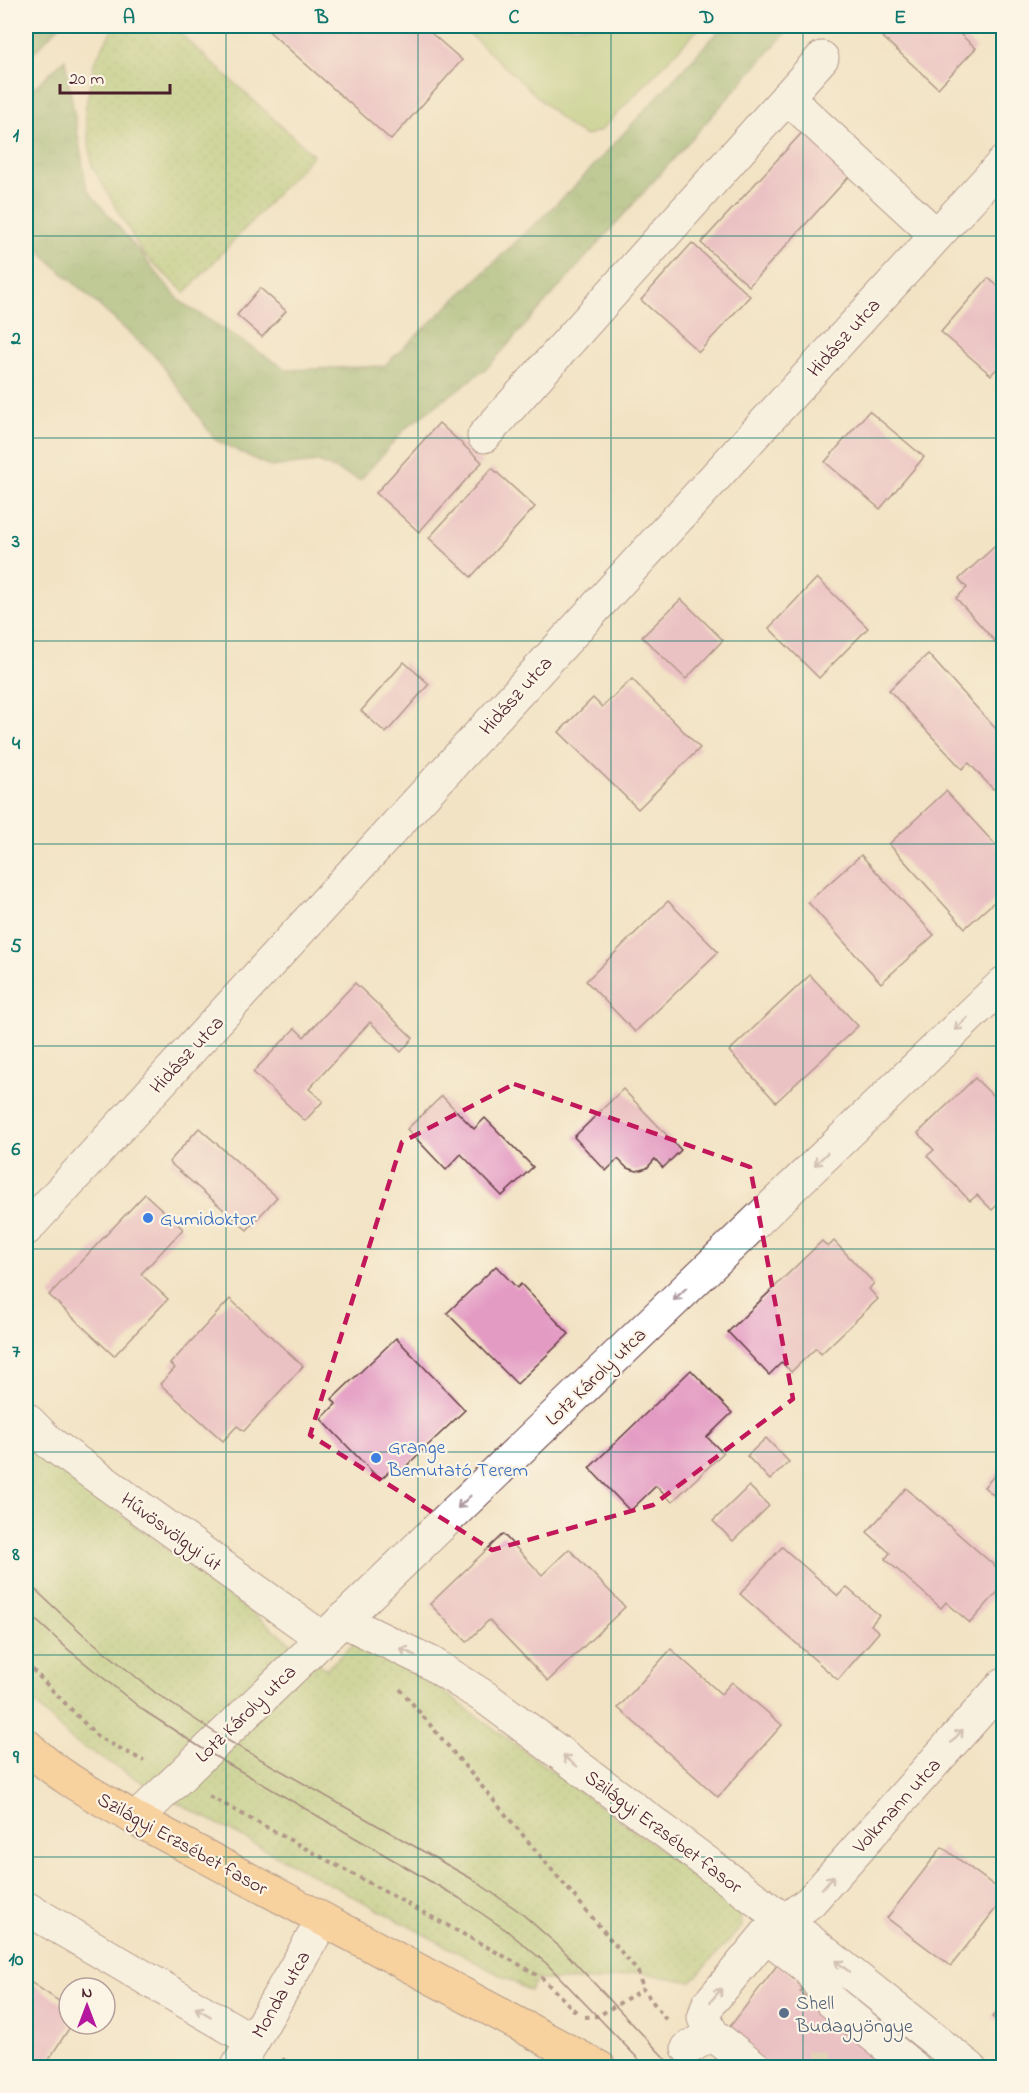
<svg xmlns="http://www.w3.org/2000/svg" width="1029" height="2093" font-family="'Indie Flower',sans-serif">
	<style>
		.grass { fill: url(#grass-dots); stroke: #78724c; stroke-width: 1.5 }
		.forest { fill: url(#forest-crowns); stroke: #676446; stroke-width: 1.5 }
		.pitch { fill: #a5c46c; stroke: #78724c; stroke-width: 1.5 }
		.building { fill: #e39ac3 }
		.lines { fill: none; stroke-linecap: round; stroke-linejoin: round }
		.minor-tunnel { stroke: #d0bca6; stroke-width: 33; stroke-dasharray: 33 16; stroke-linecap: butt }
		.minor-casing { stroke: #633c42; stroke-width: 35 }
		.major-casing { stroke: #633c42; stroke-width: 35 }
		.path { stroke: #633c42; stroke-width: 4; stroke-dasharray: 4.5 4.5; stroke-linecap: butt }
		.minor { stroke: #fff; stroke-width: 33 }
		.major { stroke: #fdbc6f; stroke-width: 33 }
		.tram { stroke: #4a1f2b; stroke-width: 1.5 }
		.oneway { stroke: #ae9aa0 }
		.marked { fill: none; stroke: #c2185b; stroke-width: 4.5; stroke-dasharray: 12 8; stroke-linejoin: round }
		.grid { fill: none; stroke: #0f766e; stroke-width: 1.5; stroke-opacity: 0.55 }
		.shop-dot { fill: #3f7fe0; stroke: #fcf5e5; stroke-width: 2 }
		.service-dot { fill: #5c6f8a; stroke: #fcf5e5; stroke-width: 2 }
		.labels { text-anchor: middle; stroke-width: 4.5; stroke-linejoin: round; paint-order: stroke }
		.street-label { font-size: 20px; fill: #4a1f2b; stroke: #fcf5e5 }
		.shop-label { font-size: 20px; fill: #366cbe; stroke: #fcf5e5; text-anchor: start }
		.service-label { font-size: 20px; fill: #4e5e75; stroke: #fcf5e5; text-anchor: start }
		.neatline { fill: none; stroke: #0f766e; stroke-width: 2 }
		.grid-label { font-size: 20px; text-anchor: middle; font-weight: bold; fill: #0f766e }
	</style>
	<defs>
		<pattern id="grass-dots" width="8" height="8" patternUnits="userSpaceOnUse" patternTransform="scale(1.5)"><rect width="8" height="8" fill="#a5c46c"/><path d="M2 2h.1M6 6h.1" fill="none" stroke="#889f59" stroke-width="1.8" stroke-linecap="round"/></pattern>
		<pattern id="forest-crowns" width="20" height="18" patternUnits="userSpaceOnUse" patternTransform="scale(1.5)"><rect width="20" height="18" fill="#84aa60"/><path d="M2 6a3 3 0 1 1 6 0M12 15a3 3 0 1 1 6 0" fill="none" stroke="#6e8a4f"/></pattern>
	</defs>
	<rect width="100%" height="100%" fill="#fcf5e5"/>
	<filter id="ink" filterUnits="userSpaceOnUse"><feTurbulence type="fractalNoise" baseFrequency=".0167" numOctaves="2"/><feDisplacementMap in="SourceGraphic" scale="12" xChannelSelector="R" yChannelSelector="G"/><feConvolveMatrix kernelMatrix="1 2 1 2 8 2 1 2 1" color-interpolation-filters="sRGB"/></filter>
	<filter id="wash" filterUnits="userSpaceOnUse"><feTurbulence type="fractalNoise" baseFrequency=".008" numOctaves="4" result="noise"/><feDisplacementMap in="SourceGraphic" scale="24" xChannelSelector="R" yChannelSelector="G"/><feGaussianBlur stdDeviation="1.35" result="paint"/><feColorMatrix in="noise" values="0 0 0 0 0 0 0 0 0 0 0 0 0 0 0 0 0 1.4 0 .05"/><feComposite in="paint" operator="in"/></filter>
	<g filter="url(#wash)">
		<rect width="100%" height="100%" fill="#f2e3c5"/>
		<g class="grass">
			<polygon points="114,26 172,26 313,155 185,293 143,254 92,166 85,111 94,63"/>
			<polygon points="26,1443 326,1669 355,1643 424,1678 739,1907 742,1926 691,1982 638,1972 598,1981 537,1980 530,1991 169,1798 73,1741 26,1694"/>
		</g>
		<g class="forest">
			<polygon points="26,26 59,26 26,61"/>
			<polygon points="723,26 792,26 488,367 406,428 360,480 318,462 271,467 215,440 158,359 45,257 26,230 26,95 65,59 87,189 181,302 287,370 384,366 572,189"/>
		</g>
		<polygon class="pitch" points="461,26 701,26 601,130 586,136 571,128"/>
		<g id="blocks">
			<g class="building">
				<polygon points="263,26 423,26 462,60 391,140"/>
				<polygon points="882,26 971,26 961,35 976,48 938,88 876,31"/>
				<polygon points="808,126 856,169 749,286 701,243"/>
				<polygon points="692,243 750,296 699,352 641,300"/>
				<polygon points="988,278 1004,291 1004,361 991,375 941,332"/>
				<polygon points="260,288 286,311 262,337 237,315"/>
				<polygon points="869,411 924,457 880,509 825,462"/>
				<polygon points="439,423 482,462 419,532 376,493"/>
				<polygon points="492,468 535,507 471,577 429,538"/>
				<polygon points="1004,538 1004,646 1001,648 956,598 967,588 959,579"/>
				<polygon points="817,578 868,628 819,678 769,628"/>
				<polygon points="681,599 723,640 686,679 642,637"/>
				<polygon points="928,654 996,729 1004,723 1004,780 993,789 969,763 962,769 889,690"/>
				<polygon points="404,662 429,684 386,733 361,711"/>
				<polygon points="632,679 700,748 638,809 559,732 593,698 602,707"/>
				<polygon points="946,791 1004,854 1004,893 965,928 889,844"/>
				<polygon points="861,855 934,935 881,983 808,902"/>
				<polygon points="668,901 718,952 635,1032 586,981"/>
				<polygon points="810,975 858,1026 776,1102 729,1051"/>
				<polygon points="355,983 413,1038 401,1052 370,1022 309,1089 323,1101 305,1121 253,1072 295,1028 304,1037"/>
				<polygon points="975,1078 1004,1107 1004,1198 992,1210 977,1195 970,1201 927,1156 934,1150 918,1133"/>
				<polygon points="623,1089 681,1150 663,1168 655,1159 647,1168 637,1171 627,1168 618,1159 606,1171 574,1137"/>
				<polygon points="442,1096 474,1129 485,1118 533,1167 502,1196 461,1154 446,1170 407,1129"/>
				<polygon points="199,1128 277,1197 247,1230 169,1162"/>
				<polygon points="145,1194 183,1229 141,1274 168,1299 114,1356 49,1295"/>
				<polygon points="822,1241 828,1247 834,1241 874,1283 869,1289 878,1299 821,1354 816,1348 791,1372 782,1362 769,1375 728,1332"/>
				<polygon points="496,1266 517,1288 521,1284 569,1334 517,1384 447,1313"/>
				<polygon points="230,1299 303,1366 244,1431 237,1426 223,1441 160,1384 175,1368 170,1364"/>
				<polygon points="396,1338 465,1410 401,1471 396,1465 380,1480 321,1419 336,1404 332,1399"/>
				<polygon points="691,1370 732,1413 707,1437 723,1453 672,1502 656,1486 630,1511 589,1468"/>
				<polygon points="766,1438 789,1462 770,1480 747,1456"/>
				<polygon points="1004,1465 1004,1504 984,1487"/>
				<polygon points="749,1486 769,1506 733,1541 713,1521"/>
				<polygon points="906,1488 1004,1574 1004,1585 970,1623 946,1602 941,1608 885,1559 890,1553 867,1532"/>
				<polygon points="503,1534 542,1575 569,1549 625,1607 548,1681 489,1620 467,1642 430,1604"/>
				<polygon points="782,1547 838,1596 846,1587 879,1615 871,1625 879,1632 838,1680 740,1594"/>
				<polygon points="671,1649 721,1694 732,1682 782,1725 718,1797 618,1708"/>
				<polygon points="942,1847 1004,1893 1004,1898 951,1966 887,1918"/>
				<polygon points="778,1964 806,1985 800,1992 899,2068 770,2068 725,2033"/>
				<polygon points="26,1979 69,2008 69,2024 72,2024 43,2068 26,2068"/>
				<polygon points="1004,2003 1004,2026 992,2017"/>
			</g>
		</g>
	</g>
	<g filter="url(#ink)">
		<use href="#blocks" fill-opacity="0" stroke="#633c42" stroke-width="1.5"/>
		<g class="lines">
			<polyline class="minor-tunnel" points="815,2068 831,2068"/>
			<defs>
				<g id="minor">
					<polyline points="787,97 936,235"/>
					<polyline points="484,436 822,58"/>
					<polyline points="26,1229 1004,162"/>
					<polyline points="26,1419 50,1443 322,1638"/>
					<polyline points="342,1620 431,1663 486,1698 785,1921 970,2068"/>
					<polyline points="136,1819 1004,983"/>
					<polyline points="26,1908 253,2041"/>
					<polyline points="772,1940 808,1968 831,2001 914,2068"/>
					<polyline points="688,2048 712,2034"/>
					<polyline points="237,2068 323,1920"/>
					<polyline points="756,2068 712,2034 704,2018 708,2005 766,1935 810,1902 1004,1684"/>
				</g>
				<path id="major" d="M26,1745C56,1776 98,1797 136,1819L600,2068"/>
			</defs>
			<use href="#minor" class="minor-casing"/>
			<use href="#major" class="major-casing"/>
			<g class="path">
				<polyline points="26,1663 98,1737 144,1761"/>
				<polyline points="400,1689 638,1972 643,1989"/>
				<polyline points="209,1796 522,1966 542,1978 576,2012"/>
				<polyline points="585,2017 598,2016 643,1989 667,2021"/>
				<polyline points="282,2059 296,2068"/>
			</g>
			<use href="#minor" class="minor"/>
			<use href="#major" class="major"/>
			<g class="tram">
				<polyline points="26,1581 84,1635 157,1694 220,1736 472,1879 520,1912 562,1949 674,2068"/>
				<polyline points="26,1611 70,1651 143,1710 206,1751 459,1898 506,1930 546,1963 647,2068"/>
			</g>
		</g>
		<defs><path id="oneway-shaft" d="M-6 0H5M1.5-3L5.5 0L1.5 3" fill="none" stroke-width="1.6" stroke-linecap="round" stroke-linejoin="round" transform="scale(1.5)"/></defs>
		<g class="oneway">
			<use href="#oneway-shaft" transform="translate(961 1024) rotate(136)"/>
			<use href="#oneway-shaft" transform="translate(821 1159) rotate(136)"/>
			<use href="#oneway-shaft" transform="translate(680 1294) rotate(136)"/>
			<use href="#oneway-shaft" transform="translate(464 1502) rotate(136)"/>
			<use href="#oneway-shaft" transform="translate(408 1652) rotate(-154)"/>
			<use href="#oneway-shaft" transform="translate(957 1736) rotate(-48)"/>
			<use href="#oneway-shaft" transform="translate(570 1761) rotate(-143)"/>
			<use href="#oneway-shaft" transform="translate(828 1882) rotate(-48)"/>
			<use href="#oneway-shaft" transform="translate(842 1966) rotate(-142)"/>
			<use href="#oneway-shaft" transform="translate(716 1995) rotate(-50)"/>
			<use href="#oneway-shaft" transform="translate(203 2012) rotate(-150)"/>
		</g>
	</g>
	<path d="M0 0H1029V2093H0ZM514,1084L750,1167L793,1399L653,1505L492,1550L310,1435L402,1142Z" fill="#f2e3c5" fill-opacity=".55" fill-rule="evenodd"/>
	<path class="marked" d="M514,1084L750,1167L793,1399L653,1505L492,1550L310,1435L402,1142Z"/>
	<path class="grid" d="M226,26V2068M418,26V2068M611,26V2068M803,26V2068M26,236H1004M26,438H1004M26,641H1004M26,844H1004M26,1046H1004M26,1249H1004M26,1452H1004M26,1655H1004M26,1857H1004"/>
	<g class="shop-dot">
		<circle cx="148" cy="1218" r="6"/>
		<circle cx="376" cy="1458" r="6"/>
	</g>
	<circle class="service-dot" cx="784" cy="2013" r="6"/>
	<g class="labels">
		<g class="street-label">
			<text transform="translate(843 337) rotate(-48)" y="7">Hidász utca</text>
			<text transform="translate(515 695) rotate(-48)" y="7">Hidász utca</text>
			<text transform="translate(186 1054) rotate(-47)" y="7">Hidász utca</text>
			<text transform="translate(595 1376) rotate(-44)" y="7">Lotz Károly utca</text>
			<text transform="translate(172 1531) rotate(36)" y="7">Hűvösvölgyi út</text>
			<text transform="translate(245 1713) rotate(-44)" y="7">Lotz Károly utca</text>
			<text transform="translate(896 1805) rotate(-48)" y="7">Volkmann utca</text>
			<text transform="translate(664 1831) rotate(37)" y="7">Szilágyi Erzsébet fasor</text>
			<text transform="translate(183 1843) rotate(29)" y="7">Szilágyi Erzsébet fasor</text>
			<text transform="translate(280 1994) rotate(-60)" y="7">Monda utca</text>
		</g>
		<g class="shop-label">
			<text x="160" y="1225">Gumidoktor</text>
			<text x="388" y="1453">Grange<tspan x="388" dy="23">Bemutató Terem</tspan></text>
		</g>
		<g class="service-label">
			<text x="796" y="2009">Shell<tspan x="796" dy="23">Budagyöngye</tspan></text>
		</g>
	</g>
	<rect width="1029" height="2093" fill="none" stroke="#fcf5e5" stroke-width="66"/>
	<g transform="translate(87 2006)"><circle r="28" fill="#fcf5e5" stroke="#b59f9b" stroke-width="1.5"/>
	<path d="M0-4.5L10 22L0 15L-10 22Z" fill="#b5179e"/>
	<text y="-9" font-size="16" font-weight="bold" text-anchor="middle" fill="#4a1f2b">N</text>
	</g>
	<path d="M60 84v9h110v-9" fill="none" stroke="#4a1f2b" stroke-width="3"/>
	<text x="69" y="84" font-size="18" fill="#4a1f2b" stroke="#fcf5e5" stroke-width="4.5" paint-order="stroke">20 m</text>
	<rect x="33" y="33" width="963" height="2027" class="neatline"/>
	<g class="grid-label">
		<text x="129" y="23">A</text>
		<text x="322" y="23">B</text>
		<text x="514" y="23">C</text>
		<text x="707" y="23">D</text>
		<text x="900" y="23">E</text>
		<text x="16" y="141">1</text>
		<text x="16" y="344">2</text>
		<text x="16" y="547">3</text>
		<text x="16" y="749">4</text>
		<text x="16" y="952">5</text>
		<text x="16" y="1155">6</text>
		<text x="16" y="1357">7</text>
		<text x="16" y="1560">8</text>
		<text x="16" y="1763">9</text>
		<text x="16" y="1965">10</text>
	</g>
</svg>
